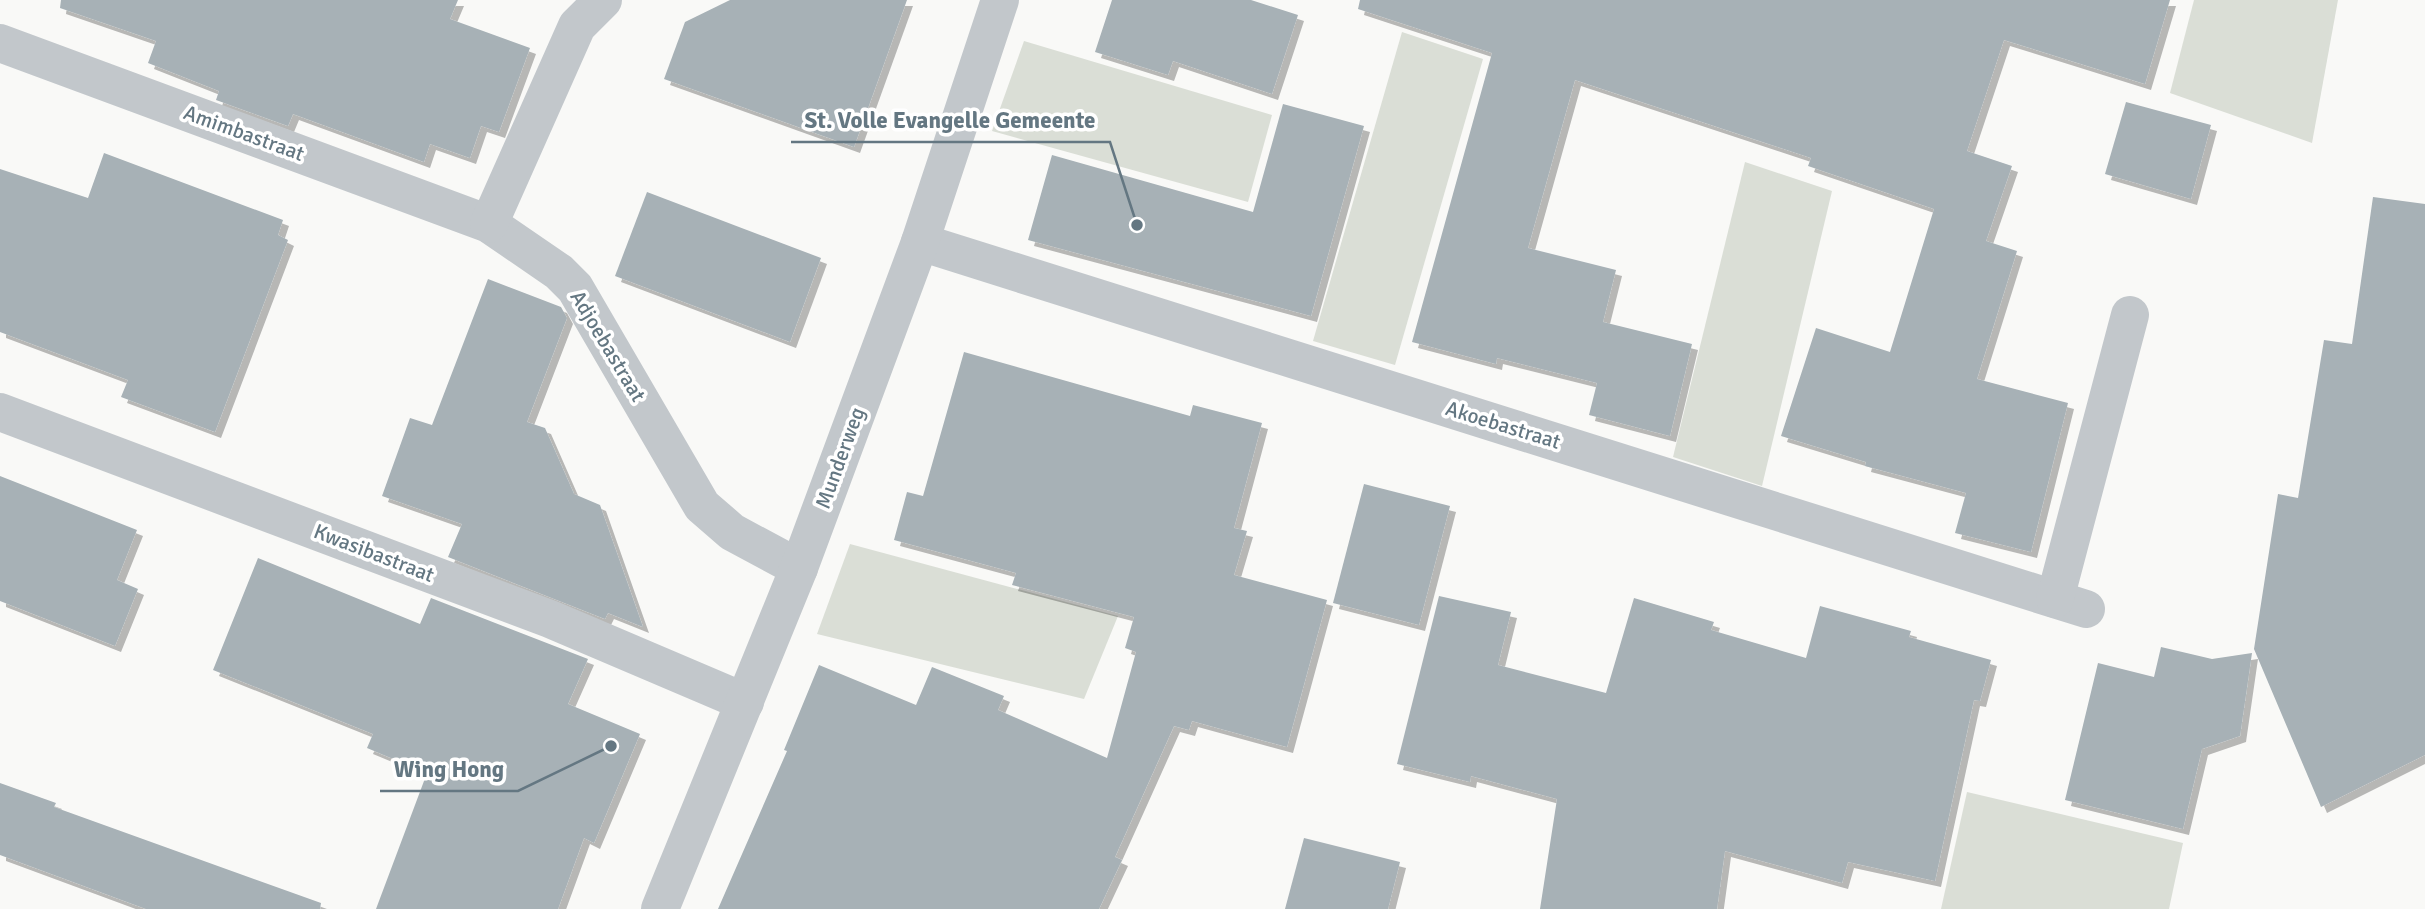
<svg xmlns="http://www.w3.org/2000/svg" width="2425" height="909" font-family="Signika,sans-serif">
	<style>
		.green { fill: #daded6 }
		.building { fill: #a7b1b6; filter: url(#shadow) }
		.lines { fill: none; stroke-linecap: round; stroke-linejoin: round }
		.minor { stroke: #c2c7cb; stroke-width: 38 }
		.labels { text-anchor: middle; stroke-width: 7; stroke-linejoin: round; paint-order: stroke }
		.street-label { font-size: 21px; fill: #647782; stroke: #fff }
		.leader { fill: none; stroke: #647782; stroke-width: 2.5 }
		.callout-dot { fill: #647782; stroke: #fff; stroke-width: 2.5 }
		.callout-label { font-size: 23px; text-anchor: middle; font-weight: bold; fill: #647782; stroke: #fff; stroke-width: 7; stroke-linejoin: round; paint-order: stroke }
	</style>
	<defs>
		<filter id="shadow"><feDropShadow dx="6" dy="6" stdDeviation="0" flood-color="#0004"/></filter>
	</defs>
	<rect width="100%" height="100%" fill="#f9f9f7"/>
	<g class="green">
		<polygon points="2194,0 2338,0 2312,143 2170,93"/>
		<polygon points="1402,32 1483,59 1395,365 1313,341"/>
		<polygon points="1024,41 1272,115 1248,202 992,131"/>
		<polygon points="1745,162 1832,191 1762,486 1673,457"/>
		<polygon points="850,544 1118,616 1084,699 817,634"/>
		<polygon points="1967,792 2183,843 2169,909 1941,909"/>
	</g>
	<g class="building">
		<polygon points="61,0 458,0 450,19 530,48 499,132 481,126 470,158 430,144 424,162 293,114 288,126 216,100 219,91 148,63 156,41 60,8"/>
		<polygon points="730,0 907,0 854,147 664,79 685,22"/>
		<polygon points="1112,0 1251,0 1298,15 1272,94 1173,61 1168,75 1095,52"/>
		<polygon points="1360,0 2170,0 2145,84 2004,40 1967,151 2012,166 1986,241 2017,251 1977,379 2068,403 2031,552 1955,533 1966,493 1865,466 1866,462 1781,436 1816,328 1890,352 1934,209 1808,166 1811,158 1575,80 1528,248 1616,270 1603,322 1692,344 1670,436 1589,415 1597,383 1497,358 1496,364 1412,342 1492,53 1358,9"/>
		<polygon points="2126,102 2211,125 2191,199 2105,174"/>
		<polygon points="1283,104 1364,126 1311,316 1028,240 1052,155 1253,212"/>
		<polygon points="104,153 283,220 278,235 288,240 215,432 121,397 128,380 0,332 0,169 88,198"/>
		<polygon points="647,192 821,258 790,342 615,276"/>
		<polygon points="2373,197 2425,204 2425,755 2321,807 2254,649 2278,494 2298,498 2324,340 2352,344"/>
		<polygon points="488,279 561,307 567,318 527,422 545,428 574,494 600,505 643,627 608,613 605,619 448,557 462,524 382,496 410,418 432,425"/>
		<polygon points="964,352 1190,416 1193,405 1262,423 1234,528 1247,531 1234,575 1327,600 1287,747 1192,721 1189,730 1174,726 1115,857 1122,860 1099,909 718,909 787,751 784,750 819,665 916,705 932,667 1004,696 998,710 1107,758 1136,652 1125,648 1134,617 1012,585 1016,573 894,540 907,492 923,496"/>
		<polygon points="0,476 137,530 117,580 138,589 115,646 0,601"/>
		<polygon points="1364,484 1450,506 1419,625 1333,603"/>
		<polygon points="258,558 420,624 431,598 588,659 568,704 640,734 594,843 584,838 558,909 376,909 427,773 367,748 373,734 213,670"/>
		<polygon points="1439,596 1511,612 1498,665 1606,693 1634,598 1714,622 1711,630 1806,658 1820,606 1911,631 1909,637 1991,660 1980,701 1974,700 1935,881 1848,862 1842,883 1725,851 1717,909 1540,909 1557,799 1471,776 1470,782 1397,764"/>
		<polygon points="2161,647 2212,659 2252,653 2240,736 2202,749 2183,829 2065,800 2098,663 2154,677"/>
		<polygon points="0,783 56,803 54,807 321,903 320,909 146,909 0,855"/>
		<polygon points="1304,838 1400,862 1388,909 1285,909"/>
	</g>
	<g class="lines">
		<g class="minor">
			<polyline points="0,43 489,224 559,272 575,288 702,506 732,532 799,568"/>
			<polyline points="489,224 577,26 603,0"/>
			<polyline points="920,242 2086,609"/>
			<polyline points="0,412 550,619 745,702"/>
			<polyline points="2055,599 2130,315"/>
			<polyline points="660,909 799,568 920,242 1000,0"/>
		</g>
	</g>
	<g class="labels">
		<g class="street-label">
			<text transform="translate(244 133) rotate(20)" y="7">Amimbastraat</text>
			<text transform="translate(608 346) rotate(59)" y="7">Adjoebastraat</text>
			<text transform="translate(1503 425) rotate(17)" y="7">Akoebastraat</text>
			<text transform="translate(840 458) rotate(-70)" y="7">Munderweg</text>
			<text transform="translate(374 553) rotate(21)" y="7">Kwasibastraat</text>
		</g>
	</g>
	<path class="leader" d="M1137 225L1110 142H791M611 746L518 791H380"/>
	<g class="callout-dot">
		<circle cx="1137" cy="225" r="7"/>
		<circle cx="611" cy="746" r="7"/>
	</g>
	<g class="callout-label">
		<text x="950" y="128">St. Volle Evangelle Gemeente</text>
		<text x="449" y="777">Wing Hong</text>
	</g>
</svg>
